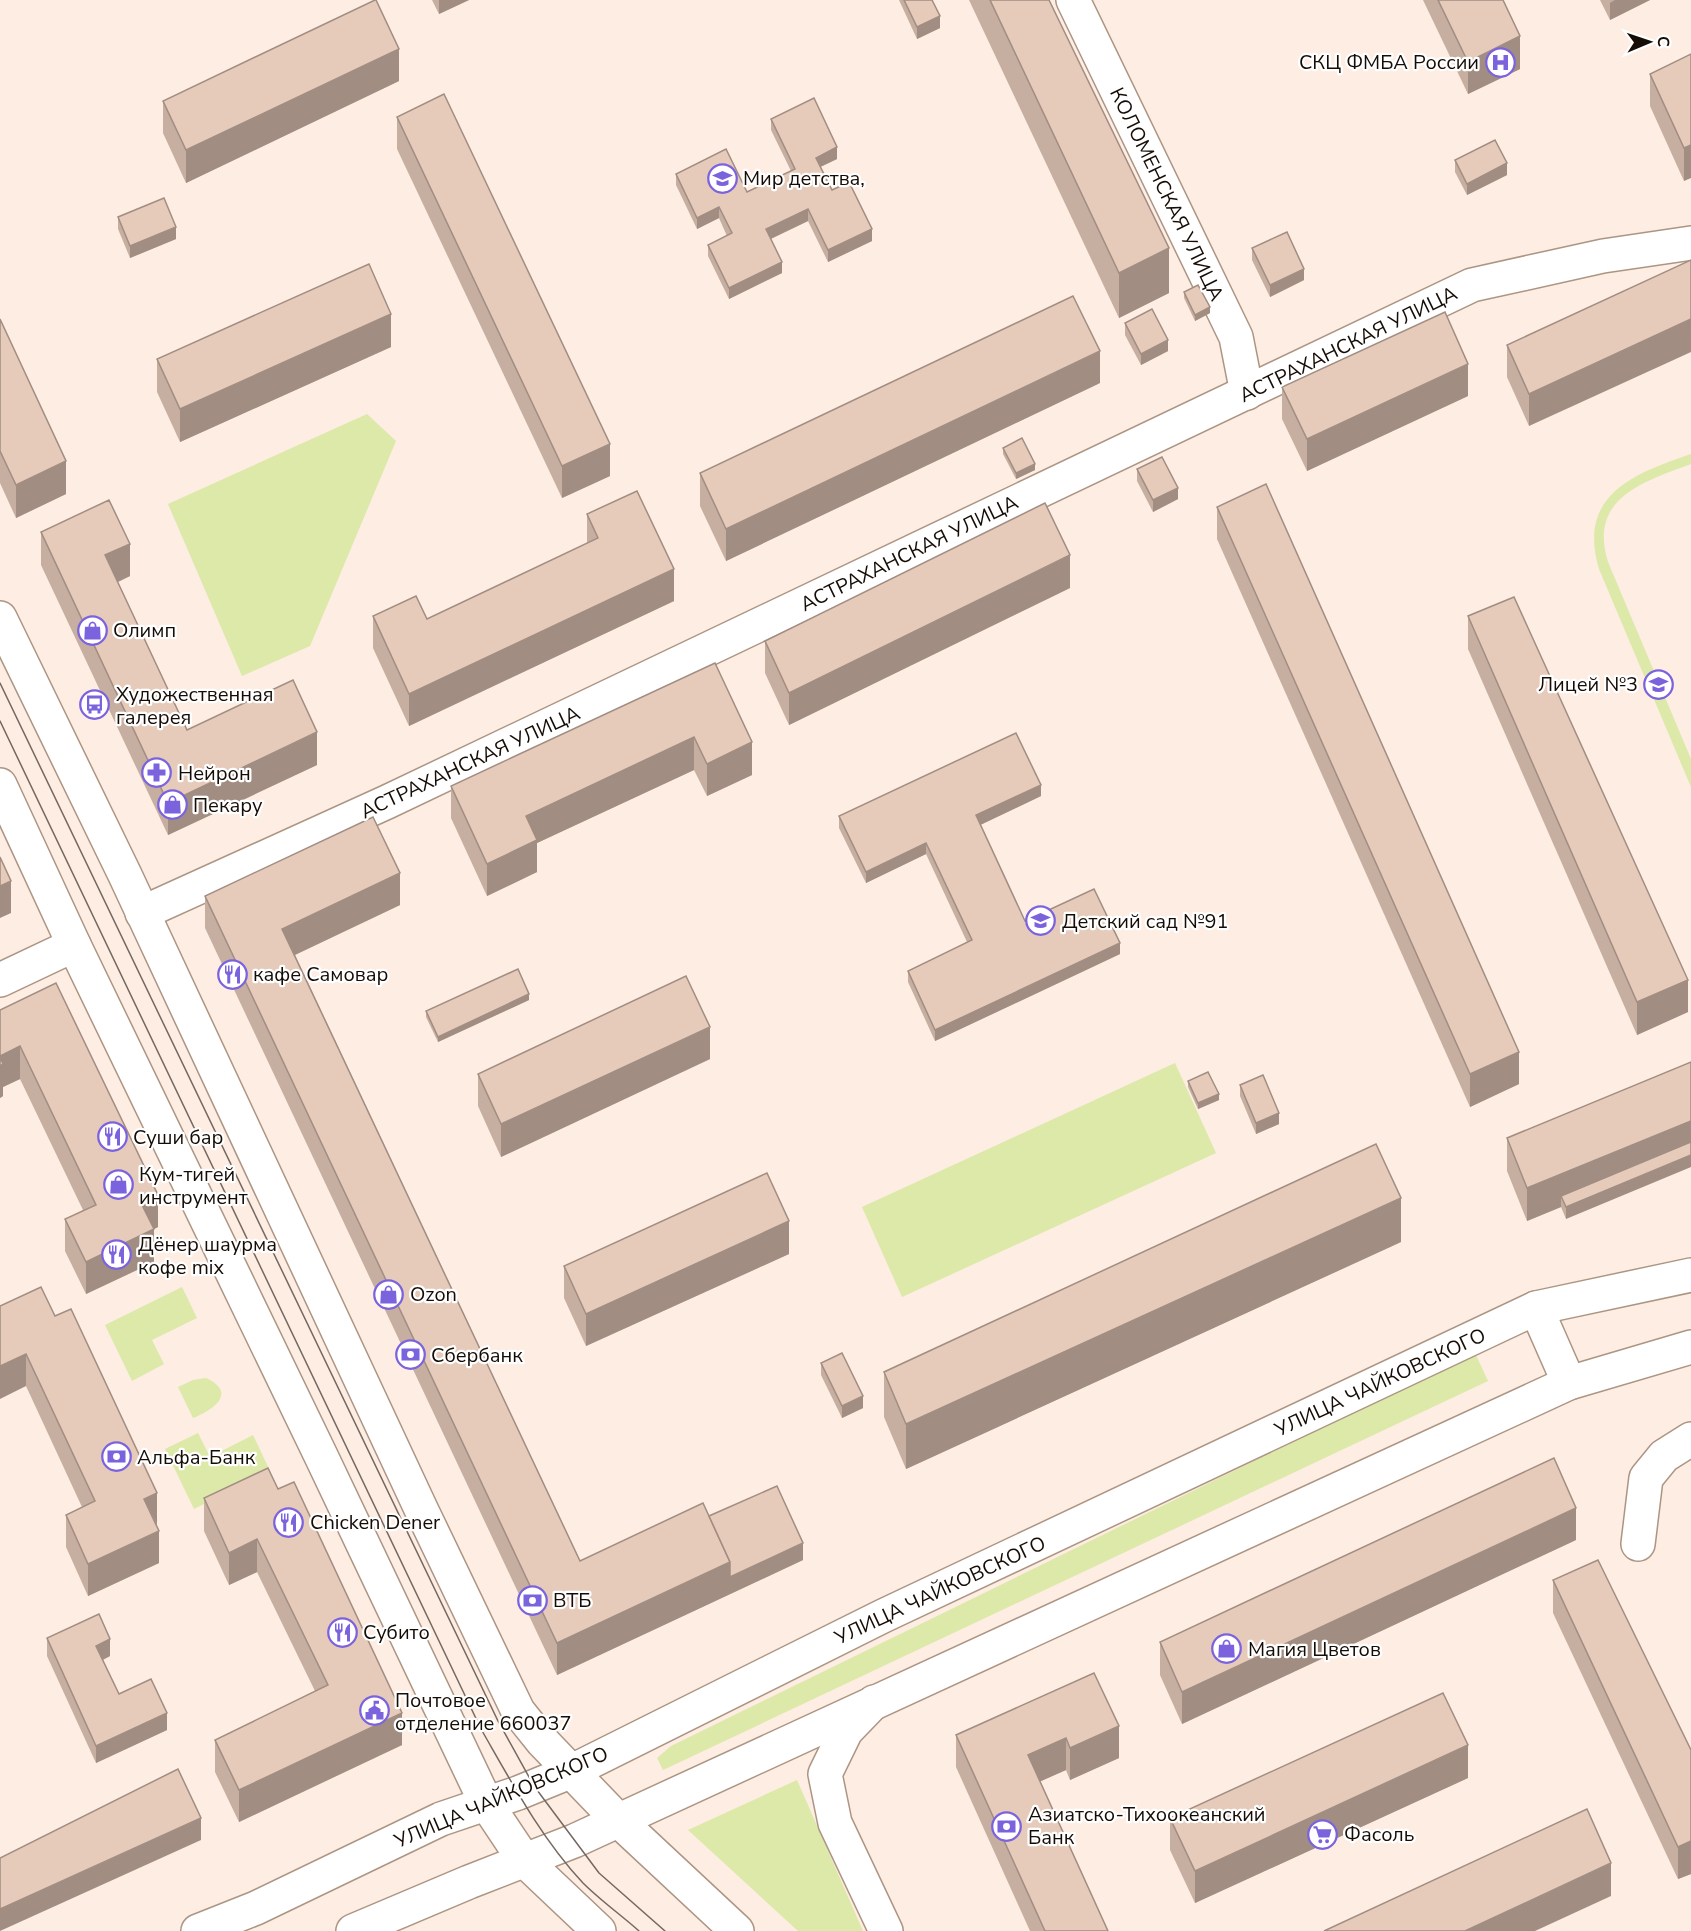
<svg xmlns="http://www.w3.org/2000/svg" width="1691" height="1931" font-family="'Nunito Sans',sans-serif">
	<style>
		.green { fill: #dce9a9 }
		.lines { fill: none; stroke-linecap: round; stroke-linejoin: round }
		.minor-casing { stroke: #ad9583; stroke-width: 36 }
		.major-casing { stroke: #ad9583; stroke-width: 36 }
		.highway-casing { stroke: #ad9583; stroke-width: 36 }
		.minor { stroke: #fff; stroke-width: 33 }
		.major { stroke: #fff; stroke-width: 33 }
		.highway { stroke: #fff; stroke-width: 33 }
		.tram { stroke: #746860; stroke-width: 1.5 }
		.wall { fill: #c6aea0 }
		.shaded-wall { fill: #a18d82 }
		.building { fill: #e6caba; stroke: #a18d82; stroke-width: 1.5 }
		.labels { text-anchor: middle; stroke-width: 4.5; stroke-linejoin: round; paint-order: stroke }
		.poi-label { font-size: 20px; fill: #150c06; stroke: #fff; text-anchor: start }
		.street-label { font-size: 20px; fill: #150c06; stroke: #fff }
	</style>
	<rect width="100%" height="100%" fill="#fdede2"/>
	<g class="green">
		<polygon points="367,414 396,441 310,646 242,676 168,504"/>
		<path d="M1691,454V464C1643,482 1588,498 1608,562L1691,759V787L1599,569C1577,495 1633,474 1691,454Z"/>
		<polygon points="1175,1063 1216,1153 902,1297 862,1207"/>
		<polygon points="182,1287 197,1318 152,1340 164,1364 132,1381 105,1325"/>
		<polygon points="1475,1353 1488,1381 663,1770 657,1758 671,1746"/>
		<path d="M206,1378C238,1393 213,1410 193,1418L178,1387L193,1380Z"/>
		<polygon points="198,1433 210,1457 253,1435 270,1471 194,1509 165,1449"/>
		<polygon points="797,1780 863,1931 798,1931 688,1830"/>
	</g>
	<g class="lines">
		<defs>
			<g id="minor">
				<polyline points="1073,0 1236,337 1247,393"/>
				<polyline points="142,913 387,802 1472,285 1603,256 1691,243"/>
				<polyline points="0,980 74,945"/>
			</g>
			<g id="major">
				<polyline points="1536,1308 1569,1383"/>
				<polyline points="1638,1544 1646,1478 1664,1456 1691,1439"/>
				<polyline points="198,1931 256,1908 441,1819 518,1793 572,1771 883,1616 1536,1308 1691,1275"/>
				<polyline points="353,1931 469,1882 574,1841 1569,1383 1691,1347"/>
			</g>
			<g id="highway">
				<polyline points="0,618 125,875 421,1509 518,1711 542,1741 618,1820 737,1931"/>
				<polyline points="0,785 74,945 322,1458 486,1803 524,1860 599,1931"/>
				<polyline points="874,1702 846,1731 825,1774 835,1823 886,1931"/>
			</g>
		</defs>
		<use href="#minor" class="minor-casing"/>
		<use href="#major" class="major-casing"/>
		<use href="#highway" class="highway-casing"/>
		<use href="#minor" class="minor"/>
		<use href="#major" class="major"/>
		<use href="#highway" class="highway"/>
		<g class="tram">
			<polyline points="0,683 498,1721 534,1786 599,1873 665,1931"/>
			<path d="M0,721L481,1729C512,1783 541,1838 583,1883C600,1900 621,1915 639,1931"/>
		</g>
	</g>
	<g class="wall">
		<polygon points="432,0 469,0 439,14"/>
		<polygon points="899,0 932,0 940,28 917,39"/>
		<polygon points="969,0 1049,0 1169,293 1119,318"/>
		<polygon points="1423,0 1503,0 1520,69 1468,94"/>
		<polygon points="1600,0 1650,0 1610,20"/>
		<polygon points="1691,54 1684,181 1650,106 1650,74"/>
		<polygon points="399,81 186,183 163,133 163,101"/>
		<polygon points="397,117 610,476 562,498 397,149"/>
		<polygon points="771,119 837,159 820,167 832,190 872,241 828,262 808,221 771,239 782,273 729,299 708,256 708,245 727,236 719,218 697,229 676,185 676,174 747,192 791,171 771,130"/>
		<polygon points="1455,160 1507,175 1467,195 1455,172"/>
		<polygon points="118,217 176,239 130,258 118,229"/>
		<polygon points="1252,248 1304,280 1270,297 1252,260"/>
		<polygon points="1691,260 1529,426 1507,377 1507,345"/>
		<polygon points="1184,292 1210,313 1195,321 1184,298"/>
		<polygon points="0,319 66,494 16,518 0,483"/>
		<polygon points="1125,323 1168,351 1141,365 1125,335"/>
		<polygon points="391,347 180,442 157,392 157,359"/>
		<polygon points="1100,383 726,561 700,506 700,473"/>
		<polygon points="1282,387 1468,396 1307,471 1282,419"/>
		<polygon points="1003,448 1035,470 1016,479 1003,454"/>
		<polygon points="1137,469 1178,499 1153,512 1137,481"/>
		<polygon points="1217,507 1519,1084 1470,1107 1217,539"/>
		<polygon points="587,514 674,601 409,726 373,648 373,616 427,619 587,543"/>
		<polygon points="41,532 130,576 118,582 187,730 317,765 168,835 41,565"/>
		<polygon points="1070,588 789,725 765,673 765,641"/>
		<polygon points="1468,616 1688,1012 1637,1035 1468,649"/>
		<polygon points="715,663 752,775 707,796 694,770 537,843 537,872 487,896 451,818 451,786"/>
		<polygon points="1041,796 980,825 1025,921 1120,954 935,1041 908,982 908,971 967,942 926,854 866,883 839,828 839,816"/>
		<polygon points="205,896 400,905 295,955 580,1561 709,1516 803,1560 557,1675 205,928"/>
		<polygon points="529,1000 438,1042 426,1017 426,1011"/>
		<polygon points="0,1010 158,1227 154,1229 154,1262 86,1294 65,1251 65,1219 83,1210 20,1079 3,1087 3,1096 0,1098"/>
		<polygon points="710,1059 501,1157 478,1106 478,1074"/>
		<polygon points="1691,1062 1566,1219 1561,1207 1527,1221 1507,1171 1507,1138"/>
		<polygon points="1188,1081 1219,1100 1198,1109 1188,1087"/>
		<polygon points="1240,1085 1279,1124 1256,1134 1240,1096"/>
		<polygon points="1401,1242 906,1469 884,1417 884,1372"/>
		<polygon points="789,1254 586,1346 564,1298 564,1266"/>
		<polygon points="0,1306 55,1316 157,1525 159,1563 88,1596 66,1547 66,1515 82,1507 26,1386"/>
		<polygon points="821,1363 863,1408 842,1418 821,1375"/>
		<polygon points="268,1468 402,1745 239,1822 215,1772 215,1740 315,1691 257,1572 229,1585 204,1531 204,1498"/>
		<polygon points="1576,1540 1182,1724 1160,1675 1160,1642"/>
		<polygon points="1553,1580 1691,1750 1691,1874 1678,1879 1553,1613"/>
		<polygon points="47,1638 110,1656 103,1660 119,1694 167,1730 96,1763 47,1656"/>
		<polygon points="1094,1673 1119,1758 1070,1780 1066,1770 1040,1781 1108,1931 1030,1931 956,1767 956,1735"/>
		<polygon points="1468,1778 1195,1903 1170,1850 1170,1818"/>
	</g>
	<g class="shaded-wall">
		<polygon points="439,0 469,0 439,14"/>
		<polygon points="1615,0 1650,0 1610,20 1610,3"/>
		<polygon points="940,16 940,28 917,39 917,27"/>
		<polygon points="1520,36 1520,69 1468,94 1468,62"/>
		<polygon points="399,49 399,81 186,183 186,150"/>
		<polygon points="1691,145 1691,178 1684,181 1684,148"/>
		<polygon points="837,147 837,159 816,169 816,158"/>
		<polygon points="1507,163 1507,175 1467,195 1467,184"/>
		<polygon points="719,207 719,218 697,229 697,218"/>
		<polygon points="808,209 808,221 766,241 766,229"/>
		<polygon points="176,227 176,239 130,258 130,246"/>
		<polygon points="872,229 872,241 828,262 828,250"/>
		<polygon points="1169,248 1169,293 1119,318 1119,273"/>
		<polygon points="782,262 782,273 729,299 729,288"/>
		<polygon points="1304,269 1304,280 1270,297 1270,285"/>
		<polygon points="1210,307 1210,313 1195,321 1195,315"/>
		<polygon points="391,314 391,347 180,442 180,409"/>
		<polygon points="1691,319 1691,352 1529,426 1529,394"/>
		<polygon points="1168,340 1168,351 1141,365 1141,354"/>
		<polygon points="1100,351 1100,383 726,561 726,529"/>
		<polygon points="1468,364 1468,396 1307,471 1307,439"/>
		<polygon points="610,444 610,476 562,498 562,466"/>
		<polygon points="66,461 66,494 16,518 16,485"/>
		<polygon points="1035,464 1035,470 1016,479 1016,473"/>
		<polygon points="1178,488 1178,499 1153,512 1153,500"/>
		<polygon points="130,544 130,576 105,588 105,555"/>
		<polygon points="1070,555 1070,588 789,725 789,693"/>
		<polygon points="674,569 674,601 409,726 409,694"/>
		<polygon points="317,732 317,765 168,835 168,803"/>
		<polygon points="694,737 694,770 537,843 537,872 487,896 487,864 526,816"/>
		<polygon points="752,742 752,775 707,796 707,764"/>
		<polygon points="1041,785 1041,796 976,827 976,815"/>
		<polygon points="926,843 926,854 866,883 866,872"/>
		<polygon points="400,873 400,905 282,961 282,929"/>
		<polygon points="11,881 11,913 0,918 0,886"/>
		<polygon points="1120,943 1120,954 935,1041 935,1030"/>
		<polygon points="1688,980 1688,1012 1637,1035 1637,1002"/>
		<polygon points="529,994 529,1000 438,1042 438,1037"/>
		<polygon points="710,1027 710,1059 501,1157 501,1124"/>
		<polygon points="20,1046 20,1079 3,1087 3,1096 0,1098 0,1056"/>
		<polygon points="1519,1052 1519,1084 1470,1107 1470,1074"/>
		<polygon points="1219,1094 1219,1100 1198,1109 1198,1103"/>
		<polygon points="1279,1113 1279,1124 1256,1134 1256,1123"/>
		<polygon points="1691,1121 1691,1153 1561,1196 1561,1207 1527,1221 1527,1188"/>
		<polygon points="1691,1155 1691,1167 1566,1219 1566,1207"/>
		<polygon points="158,1195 158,1227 154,1229 154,1262 86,1294 86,1262 141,1203"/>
		<polygon points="1401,1198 1401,1242 906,1469 906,1424"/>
		<polygon points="789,1221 789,1254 586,1346 586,1314"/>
		<polygon points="26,1354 26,1386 0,1399 0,1366"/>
		<polygon points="863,1396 863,1408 842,1418 842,1406"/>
		<polygon points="157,1493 157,1525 144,1499"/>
		<polygon points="1576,1508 1576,1540 1182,1724 1182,1692"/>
		<polygon points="159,1531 159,1563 88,1596 88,1564"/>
		<polygon points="257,1539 257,1572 229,1585 229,1553"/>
		<polygon points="803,1543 803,1560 557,1675 557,1643 730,1562"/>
		<polygon points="110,1639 110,1656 96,1663 96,1646"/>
		<polygon points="167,1713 167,1730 96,1763 96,1746"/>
		<polygon points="402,1713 402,1745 239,1822 239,1790"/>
		<polygon points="1119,1726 1119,1758 1070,1780 1070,1748"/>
		<polygon points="1066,1738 1066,1770 1028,1787 1028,1755"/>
		<polygon points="1468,1745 1468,1778 1195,1903 1195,1871"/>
		<polygon points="201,1818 201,1840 0,1931 0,1909"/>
		<polygon points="1691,1841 1691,1874 1678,1879 1678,1847"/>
		<polygon points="1611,1863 1611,1896 1535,1931 1465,1931"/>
	</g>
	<g class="building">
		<polygon points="375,0 376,0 399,49 186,150 163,101"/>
		<polygon points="904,0 932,0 940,16 917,27"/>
		<polygon points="990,0 1049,0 1169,248 1119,273"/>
		<polygon points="1438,0 1503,0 1520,36 1468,62"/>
		<polygon points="1691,54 1691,145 1684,148 1650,74"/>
		<polygon points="444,94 610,444 562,466 397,117"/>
		<polygon points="814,98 837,147 816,158 832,190 849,182 872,229 828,250 808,209 766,229 782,262 729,288 708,245 732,233 719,207 697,218 676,174 726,149 747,192 795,169 771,119"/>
		<polygon points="1495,140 1507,163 1467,184 1455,160"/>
		<polygon points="164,198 176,227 130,246 118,217"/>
		<polygon points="1287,232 1304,269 1270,285 1252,248"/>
		<polygon points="1691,260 1691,319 1529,394 1507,345"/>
		<polygon points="369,264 391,314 180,409 157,359"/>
		<polygon points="1198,285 1210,307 1195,315 1184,292"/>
		<polygon points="1073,296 1100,351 726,529 700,473"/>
		<polygon points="1152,309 1168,340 1141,354 1125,323"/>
		<polygon points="1445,312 1468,364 1307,439 1282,387"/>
		<polygon points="0,319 66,461 16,485 0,451"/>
		<polygon points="1022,438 1035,464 1016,473 1003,448"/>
		<polygon points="1162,457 1178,488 1153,500 1137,469"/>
		<polygon points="1266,484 1519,1052 1470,1074 1217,507"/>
		<polygon points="637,491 674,569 409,694 373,616 416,596 427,619 598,538 587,514"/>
		<polygon points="109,500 130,544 105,555 187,730 293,680 317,732 168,803 41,532"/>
		<polygon points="1045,503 1070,555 789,693 765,641"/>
		<polygon points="1514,597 1688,980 1637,1002 1468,616"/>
		<polygon points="715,663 752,742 707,764 694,737 526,816 537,840 487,864 451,786"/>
		<polygon points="1016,733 1041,785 976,815 1025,921 1094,889 1120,943 935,1030 908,971 972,940 926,843 866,872 839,816"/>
		<polygon points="373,817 400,873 282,929 580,1561 703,1503 730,1562 557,1643 205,896"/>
		<polygon points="0,857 11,881 0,886"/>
		<polygon points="518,969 529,994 438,1037 426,1011"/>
		<polygon points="686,976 710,1027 501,1124 478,1074"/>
		<polygon points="56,983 158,1195 141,1203 154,1229 86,1262 65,1219 96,1205 20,1046 0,1056 0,1010"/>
		<polygon points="0,1057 3,1064 0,1066"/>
		<polygon points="1691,1062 1691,1121 1527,1188 1507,1138"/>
		<polygon points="1208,1072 1219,1094 1198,1103 1188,1081"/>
		<polygon points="1263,1075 1279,1113 1256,1123 1240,1085"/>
		<polygon points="1691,1142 1691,1155 1566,1207 1561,1196"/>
		<polygon points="1376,1144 1401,1198 906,1424 884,1372"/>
		<polygon points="767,1173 789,1221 586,1314 564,1266"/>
		<polygon points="41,1287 55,1316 71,1309 157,1493 144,1499 159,1531 88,1564 66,1515 95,1501 26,1354 0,1366 0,1306"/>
		<polygon points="842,1353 863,1396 842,1406 821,1363"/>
		<polygon points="1554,1458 1576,1508 1182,1692 1160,1642"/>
		<polygon points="268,1468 278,1489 294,1482 402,1713 239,1790 215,1740 328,1685 257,1539 229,1553 204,1498"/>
		<polygon points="777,1486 803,1543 730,1577 730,1562 709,1516"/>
		<polygon points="1598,1560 1691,1750 1691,1841 1678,1847 1553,1580"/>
		<polygon points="99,1614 110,1639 96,1646 119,1694 151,1679 167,1713 96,1746 47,1638"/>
		<polygon points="1094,1673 1119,1726 1070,1748 1066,1738 1028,1755 1108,1931 1045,1931 956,1735"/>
		<polygon points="1443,1693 1468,1745 1195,1871 1170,1818"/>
		<polygon points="178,1769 201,1818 0,1909 0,1858"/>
		<polygon points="1587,1809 1611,1863 1465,1931 1324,1931"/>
	</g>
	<defs>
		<symbol id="hospital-ring" viewBox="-11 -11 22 22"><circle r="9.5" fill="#fff" stroke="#7c63de" stroke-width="1.5"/><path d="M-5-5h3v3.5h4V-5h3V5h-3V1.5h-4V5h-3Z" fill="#7c63de"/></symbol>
		<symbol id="school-ring" viewBox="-11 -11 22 22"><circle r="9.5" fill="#fff" stroke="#7c63de" stroke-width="1.5"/><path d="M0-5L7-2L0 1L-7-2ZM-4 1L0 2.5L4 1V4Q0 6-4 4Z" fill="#7c63de"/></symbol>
		<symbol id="shop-ring" viewBox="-11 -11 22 22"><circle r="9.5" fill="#fff" stroke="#7c63de" stroke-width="1.5"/><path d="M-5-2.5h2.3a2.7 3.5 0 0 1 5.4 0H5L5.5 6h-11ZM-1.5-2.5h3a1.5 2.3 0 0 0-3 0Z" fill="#7c63de"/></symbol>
		<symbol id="bus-ring" viewBox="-11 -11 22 22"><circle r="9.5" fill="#fff" stroke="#7c63de" stroke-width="1.5"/><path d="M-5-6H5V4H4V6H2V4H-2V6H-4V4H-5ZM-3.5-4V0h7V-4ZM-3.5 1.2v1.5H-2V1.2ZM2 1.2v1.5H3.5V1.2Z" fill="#7c63de"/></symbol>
		<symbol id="pharmacy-ring" viewBox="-11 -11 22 22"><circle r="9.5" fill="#fff" stroke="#7c63de" stroke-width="1.5"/><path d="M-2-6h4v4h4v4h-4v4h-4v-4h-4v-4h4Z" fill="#7c63de"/></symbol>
		<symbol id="restaurant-ring" viewBox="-11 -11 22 22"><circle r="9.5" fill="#fff" stroke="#7c63de" stroke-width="1.5"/><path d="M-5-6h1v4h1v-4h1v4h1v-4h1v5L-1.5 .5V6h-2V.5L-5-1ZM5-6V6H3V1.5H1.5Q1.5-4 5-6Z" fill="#7c63de"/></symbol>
		<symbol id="bank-ring" viewBox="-11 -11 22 22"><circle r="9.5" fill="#fff" stroke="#7c63de" stroke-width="1.5"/><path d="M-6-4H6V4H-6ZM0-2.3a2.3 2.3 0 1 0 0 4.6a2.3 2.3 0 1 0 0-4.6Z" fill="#7c63de"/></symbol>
		<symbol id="civic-ring" viewBox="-11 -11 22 22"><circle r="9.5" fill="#fff" stroke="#7c63de" stroke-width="1.5"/><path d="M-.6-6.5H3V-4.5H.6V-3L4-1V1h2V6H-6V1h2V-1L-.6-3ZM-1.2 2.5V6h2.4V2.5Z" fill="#7c63de"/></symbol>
		<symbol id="supermarket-ring" viewBox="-11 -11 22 22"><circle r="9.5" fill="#fff" stroke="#7c63de" stroke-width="1.5"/><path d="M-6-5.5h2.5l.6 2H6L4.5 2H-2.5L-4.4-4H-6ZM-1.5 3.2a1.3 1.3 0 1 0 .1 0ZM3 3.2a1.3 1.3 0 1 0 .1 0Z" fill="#7c63de"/></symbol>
	</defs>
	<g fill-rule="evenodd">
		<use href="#hospital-ring" x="1484" y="46" width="33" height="33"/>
		<use href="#school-ring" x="706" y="162" width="33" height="33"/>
		<use href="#shop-ring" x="76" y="614" width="33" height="33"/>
		<use href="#school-ring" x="1642" y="668" width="33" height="33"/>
		<use href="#bus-ring" x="78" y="688" width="33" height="33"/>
		<use href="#pharmacy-ring" x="140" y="756" width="33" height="33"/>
		<use href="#shop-ring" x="156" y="788" width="33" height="33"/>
		<use href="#school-ring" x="1024" y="904" width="33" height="33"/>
		<use href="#restaurant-ring" x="216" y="958" width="33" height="33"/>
		<use href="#restaurant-ring" x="96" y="1120" width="33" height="33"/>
		<use href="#shop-ring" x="102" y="1168" width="33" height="33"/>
		<use href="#restaurant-ring" x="100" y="1238" width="33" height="33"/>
		<use href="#shop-ring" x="372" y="1278" width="33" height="33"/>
		<use href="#bank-ring" x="394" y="1338" width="33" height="33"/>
		<use href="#bank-ring" x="100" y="1440" width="33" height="33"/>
		<use href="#restaurant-ring" x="272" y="1506" width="33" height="33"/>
		<use href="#bank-ring" x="516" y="1584" width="33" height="33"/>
		<use href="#restaurant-ring" x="326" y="1616" width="33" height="33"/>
		<use href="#shop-ring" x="1210" y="1632" width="33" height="33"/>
		<use href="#civic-ring" x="358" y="1694" width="33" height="33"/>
		<use href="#bank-ring" x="990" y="1810" width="33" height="33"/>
		<use href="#supermarket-ring" x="1306" y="1818" width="33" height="33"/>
	</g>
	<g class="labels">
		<g class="poi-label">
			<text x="1479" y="69" text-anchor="end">СКЦ ФМБА России</text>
			<text x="743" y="185">Мир детства,</text>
			<text x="113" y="637">Олимп</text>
			<text x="1638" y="691" text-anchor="end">Лицей №3</text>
			<text x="116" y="701">Художественная<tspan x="116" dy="23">галерея</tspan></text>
			<text x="178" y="780">Нейрон</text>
			<text x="193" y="812">Пекару</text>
			<text x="1062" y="928">Детский сад №91</text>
			<text x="253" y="981">кафе Самовар</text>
			<text x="133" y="1144">Суши бар</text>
			<text x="139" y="1181">Кум-тигей<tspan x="139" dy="23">инструмент</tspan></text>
			<text x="138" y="1251">Дёнер шаурма<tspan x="138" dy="23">кофе mix</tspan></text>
			<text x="410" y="1301">Ozon</text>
			<text x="431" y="1362">Сбербанк</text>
			<text x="137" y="1464">Альфа-Банк</text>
			<text x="310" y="1529">Chicken Dener</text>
			<text x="553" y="1607">ВТБ</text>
			<text x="363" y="1639">Субито</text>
			<text x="1248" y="1656">Магия Цветов</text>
			<text x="395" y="1707">Почтовое<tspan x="395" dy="23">отделение 660037</tspan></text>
			<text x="1028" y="1821">Азиатско-Тихоокеанский<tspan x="1028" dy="23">Банк</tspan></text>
			<text x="1344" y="1841">Фасоль</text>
		</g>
		<g class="street-label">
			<text transform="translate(1167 194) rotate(64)" y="7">КОЛОМЕНСКАЯ УЛИЦА</text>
			<text transform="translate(1348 344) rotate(-26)" y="7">АСТРАХАНСКАЯ УЛИЦА</text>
			<text transform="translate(909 553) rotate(-26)" y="7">АСТРАХАНСКАЯ УЛИЦА</text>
			<text transform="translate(470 762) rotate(-25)" y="7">АСТРАХАНСКАЯ УЛИЦА</text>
			<text transform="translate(1380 1382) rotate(-25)" y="7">УЛИЦА ЧАЙКОВСКОГО</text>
			<text transform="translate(940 1590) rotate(-25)" y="7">УЛИЦА ЧАЙКОВСКОГО</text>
			<text transform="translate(501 1797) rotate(-23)" y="7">УЛИЦА ЧАЙКОВСКОГО</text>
		</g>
	</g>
	<g transform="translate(1649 42) rotate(88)" stroke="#ffffff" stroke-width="4.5" paint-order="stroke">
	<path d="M0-4.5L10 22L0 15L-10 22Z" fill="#150c06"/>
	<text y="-9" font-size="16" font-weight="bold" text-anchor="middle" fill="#150c06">С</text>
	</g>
</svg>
